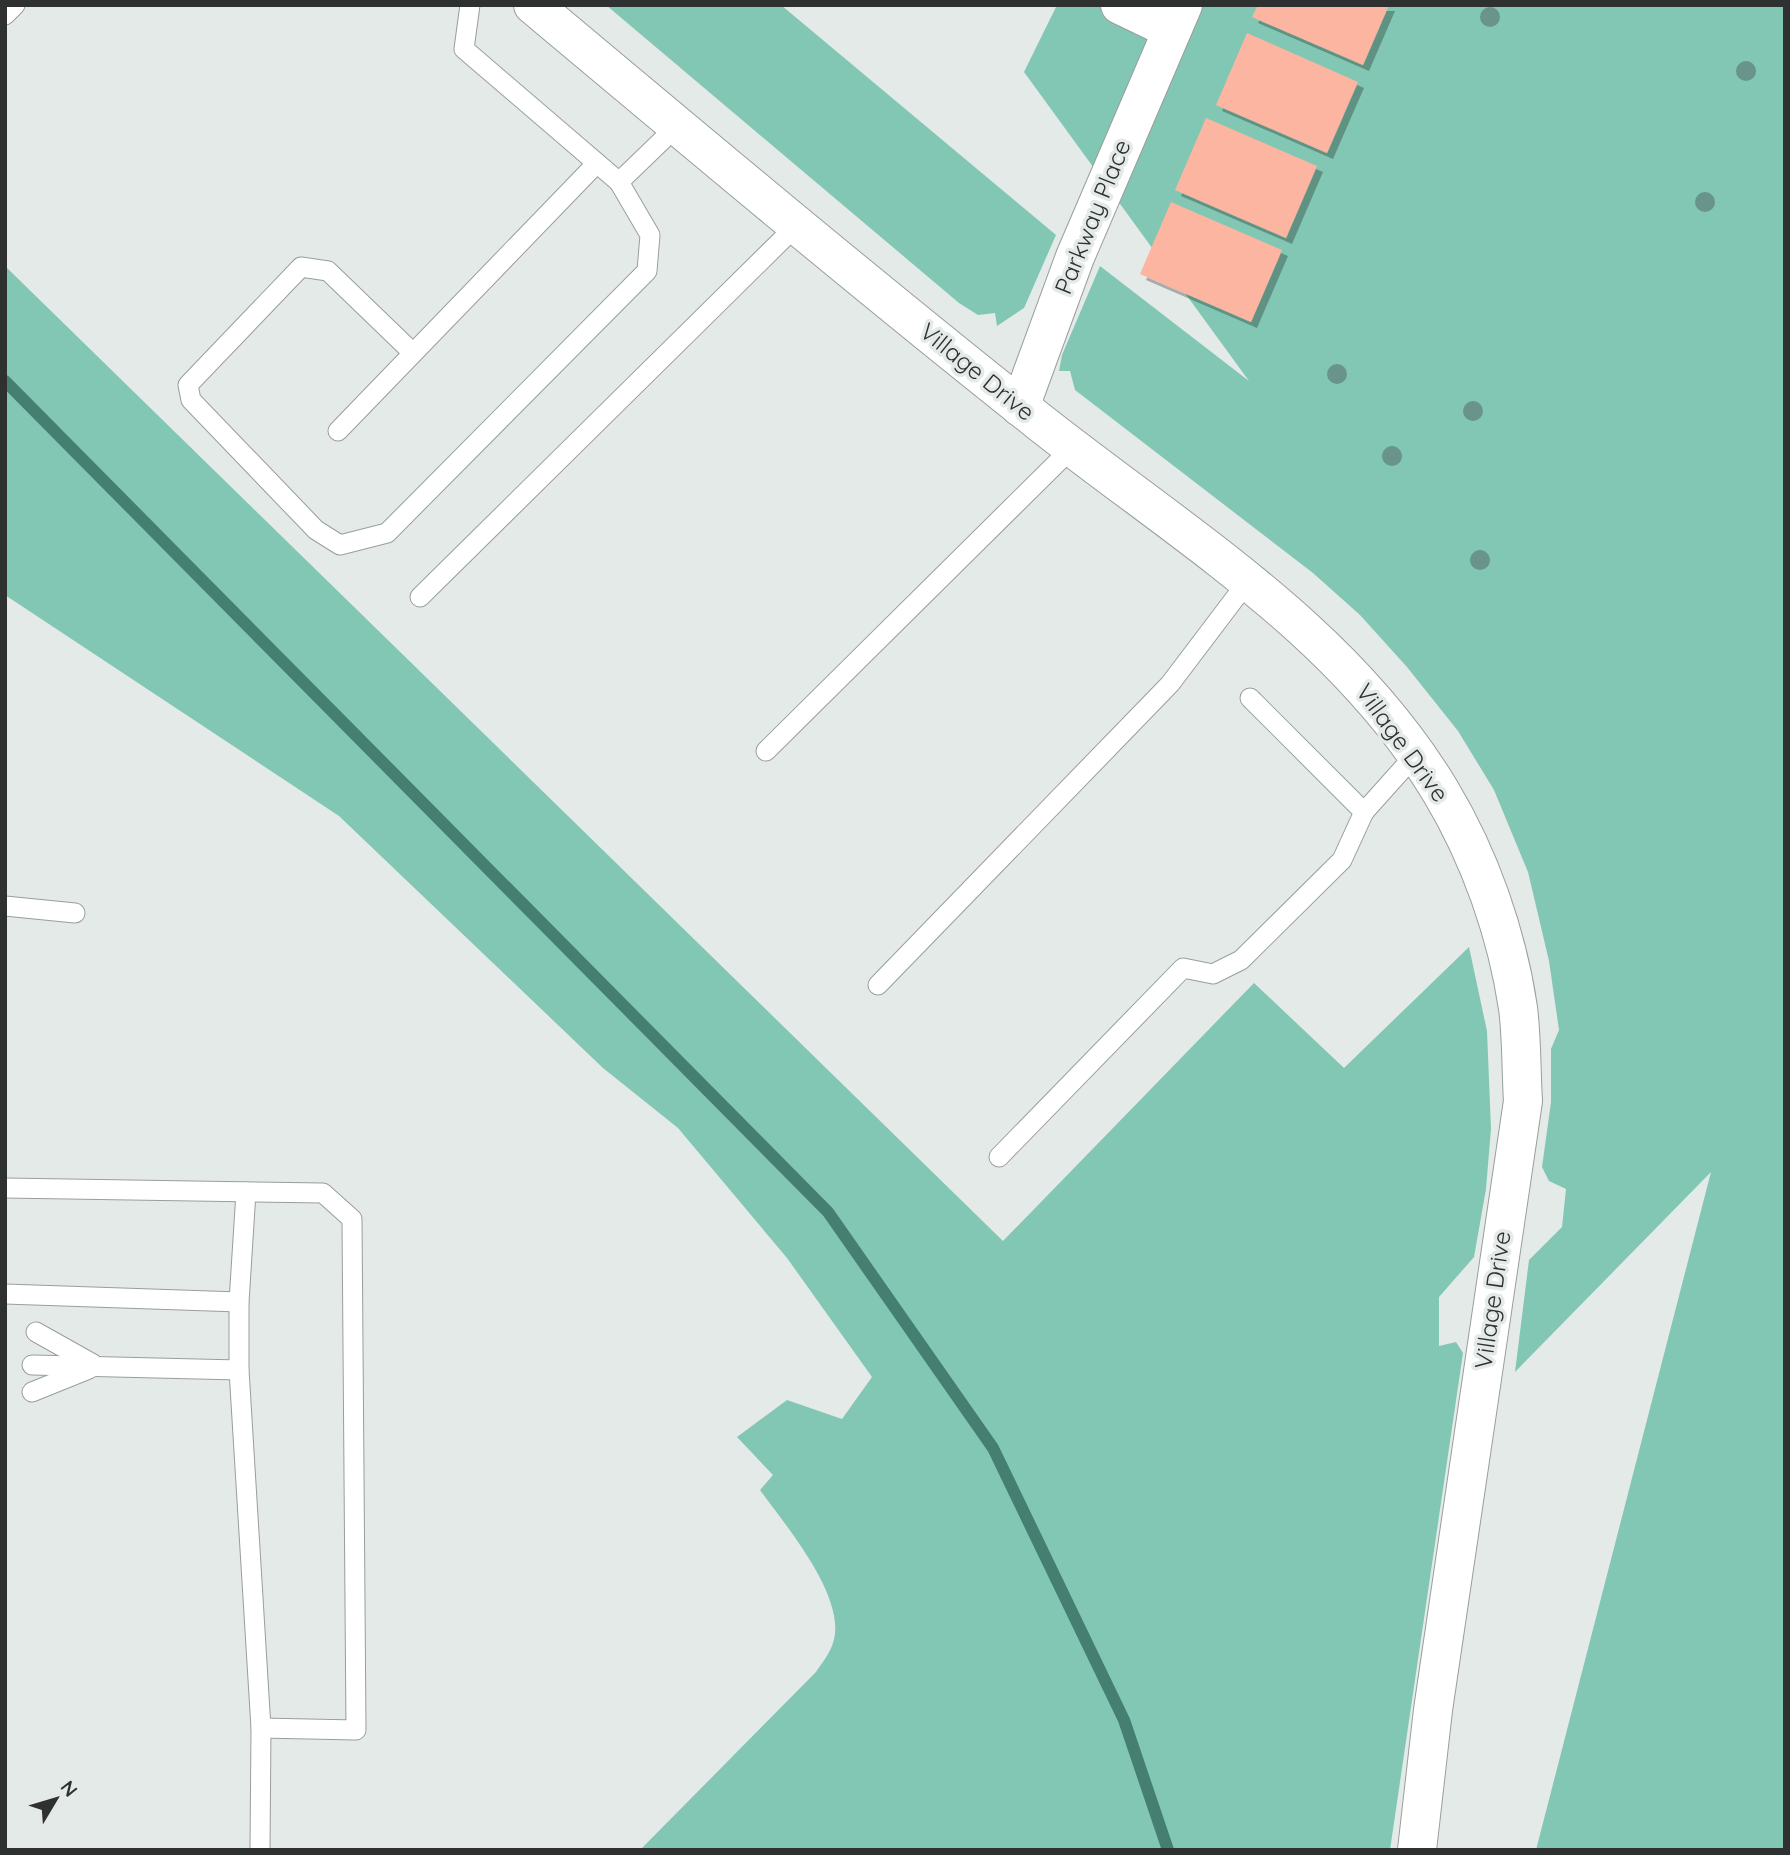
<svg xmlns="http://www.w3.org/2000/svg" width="1790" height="1855" font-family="Quicksand,sans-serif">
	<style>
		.green { fill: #82c7b3 }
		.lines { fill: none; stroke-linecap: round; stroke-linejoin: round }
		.stream { stroke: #457f71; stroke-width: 12 }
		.building { fill: #fcb5a0; filter: url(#shadow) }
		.lane-casing { stroke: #999e9c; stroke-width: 21 }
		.street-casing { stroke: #999e9c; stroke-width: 40 }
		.secondary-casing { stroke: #999e9c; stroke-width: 40 }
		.lane { stroke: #fff; stroke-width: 19 }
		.street { stroke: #fff; stroke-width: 38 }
		.secondary { stroke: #fff; stroke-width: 38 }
		.tree { fill: #68948b }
		.labels { text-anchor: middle; stroke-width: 7; stroke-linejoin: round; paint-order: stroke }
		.street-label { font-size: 24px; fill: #2f3131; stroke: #e4eae8 }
	</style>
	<defs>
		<filter id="shadow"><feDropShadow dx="6" dy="6" stdDeviation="0" flood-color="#0004"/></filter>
	</defs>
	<rect width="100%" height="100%" fill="#e4eae8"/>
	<g class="green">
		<polygon points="606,5 781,5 1056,235 1024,308 997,326 995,313 978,315 959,303"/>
		<polygon points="1057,5 1785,5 1785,1850 1536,1850 1711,1172 1515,1372 1529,1260 1562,1227 1566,1189 1549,1181 1542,1167 1551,1102 1551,1049 1559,1030 1549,961 1528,872 1494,790 1458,731 1407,667 1360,615 1313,573 1075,390 1070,371 1059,371 1062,355 1100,266 1249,381 1024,72"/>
		<path d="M5,266L1003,1241L1254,983L1344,1068L1469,947L1487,1031L1491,1129L1486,1189L1474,1257L1439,1297V1346L1456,1342L1463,1353L1390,1850H640L816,1672C822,1663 830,1653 833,1643C848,1598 785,1525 760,1490L773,1475L737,1437L787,1400L842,1419L872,1377L787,1258L678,1128L603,1068L339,816L5,595Z"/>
	</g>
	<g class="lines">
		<polyline class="stream" points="5,381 828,1212 993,1448 1124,1720 1168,1850"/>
	</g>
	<g class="building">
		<polygon points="1258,5 1389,5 1363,65 1252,17"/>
		<polygon points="1247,33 1358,82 1327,153 1216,105"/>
		<polygon points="1206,118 1317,166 1286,238 1175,190"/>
		<polygon points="1171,202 1282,250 1251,322 1140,274"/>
	</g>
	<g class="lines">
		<defs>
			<g id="lane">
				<polyline points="470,5 464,49 619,182 677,126"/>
				<polyline points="5,15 15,5"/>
				<polyline points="413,353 328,271 301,267 188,385 191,400 316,530 340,545 387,533 647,271 650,235 619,182"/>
				<polyline points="338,431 597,163"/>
				<polyline points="420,597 796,226"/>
				<polyline points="1250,698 1364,812"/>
				<polyline points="766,751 1072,448"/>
				<polyline points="5,906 75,913"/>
				<polyline points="878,985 1170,684 1248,581"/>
				<polyline points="999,1157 1183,968 1213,974 1241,960 1342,860 1364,812 1416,754"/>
				<polyline points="5,1188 323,1193 352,1219 356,1730 261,1728 260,1850"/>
				<polyline points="5,1294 239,1302 246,1192"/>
				<polyline points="36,1332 93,1364"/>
				<polyline points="32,1365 239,1370 239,1302"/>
				<polyline points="239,1370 261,1728"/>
				<polyline points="32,1392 89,1369"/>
			</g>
			<g id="street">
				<polyline points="1120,5 1172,30"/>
				<polyline points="1020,407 1075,257 1183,5"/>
			</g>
			<path id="secondary" d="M533,5C700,145 867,285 1037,420C1182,535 1344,630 1441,792C1480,857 1507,934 1518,1008C1522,1039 1521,1070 1523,1101L1433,1710L1417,1850"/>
		</defs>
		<use href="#lane" class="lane-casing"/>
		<use href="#street" class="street-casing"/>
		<use href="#secondary" class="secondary-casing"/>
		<use href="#lane" class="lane"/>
		<use href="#street" class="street"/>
		<use href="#secondary" class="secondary"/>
	</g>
	<g class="tree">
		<circle cx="1490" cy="17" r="10"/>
		<circle cx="1746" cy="71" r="10"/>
		<circle cx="1705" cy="202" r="10"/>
		<circle cx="1337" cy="374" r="10"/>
		<circle cx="1473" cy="411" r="10"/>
		<circle cx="1392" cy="456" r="10"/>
		<circle cx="1480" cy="560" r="10"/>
	</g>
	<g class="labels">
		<g class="street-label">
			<text transform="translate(1093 217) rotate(-68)" y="8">Parkway Place</text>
			<text transform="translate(977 372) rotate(39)" y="8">Village Drive</text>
			<text transform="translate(1402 743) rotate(54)" y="8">Village Drive</text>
			<text transform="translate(1493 1300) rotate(-82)" y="8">Village Drive</text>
		</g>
	</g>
	<rect width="1790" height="1855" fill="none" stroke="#2f3131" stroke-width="14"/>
	<g transform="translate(56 1799) rotate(52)" stroke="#e4eae8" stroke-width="5" paint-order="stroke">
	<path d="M0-5L12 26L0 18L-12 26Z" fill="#2f3131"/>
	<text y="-10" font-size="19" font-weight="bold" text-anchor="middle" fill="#2f3131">N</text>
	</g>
</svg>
